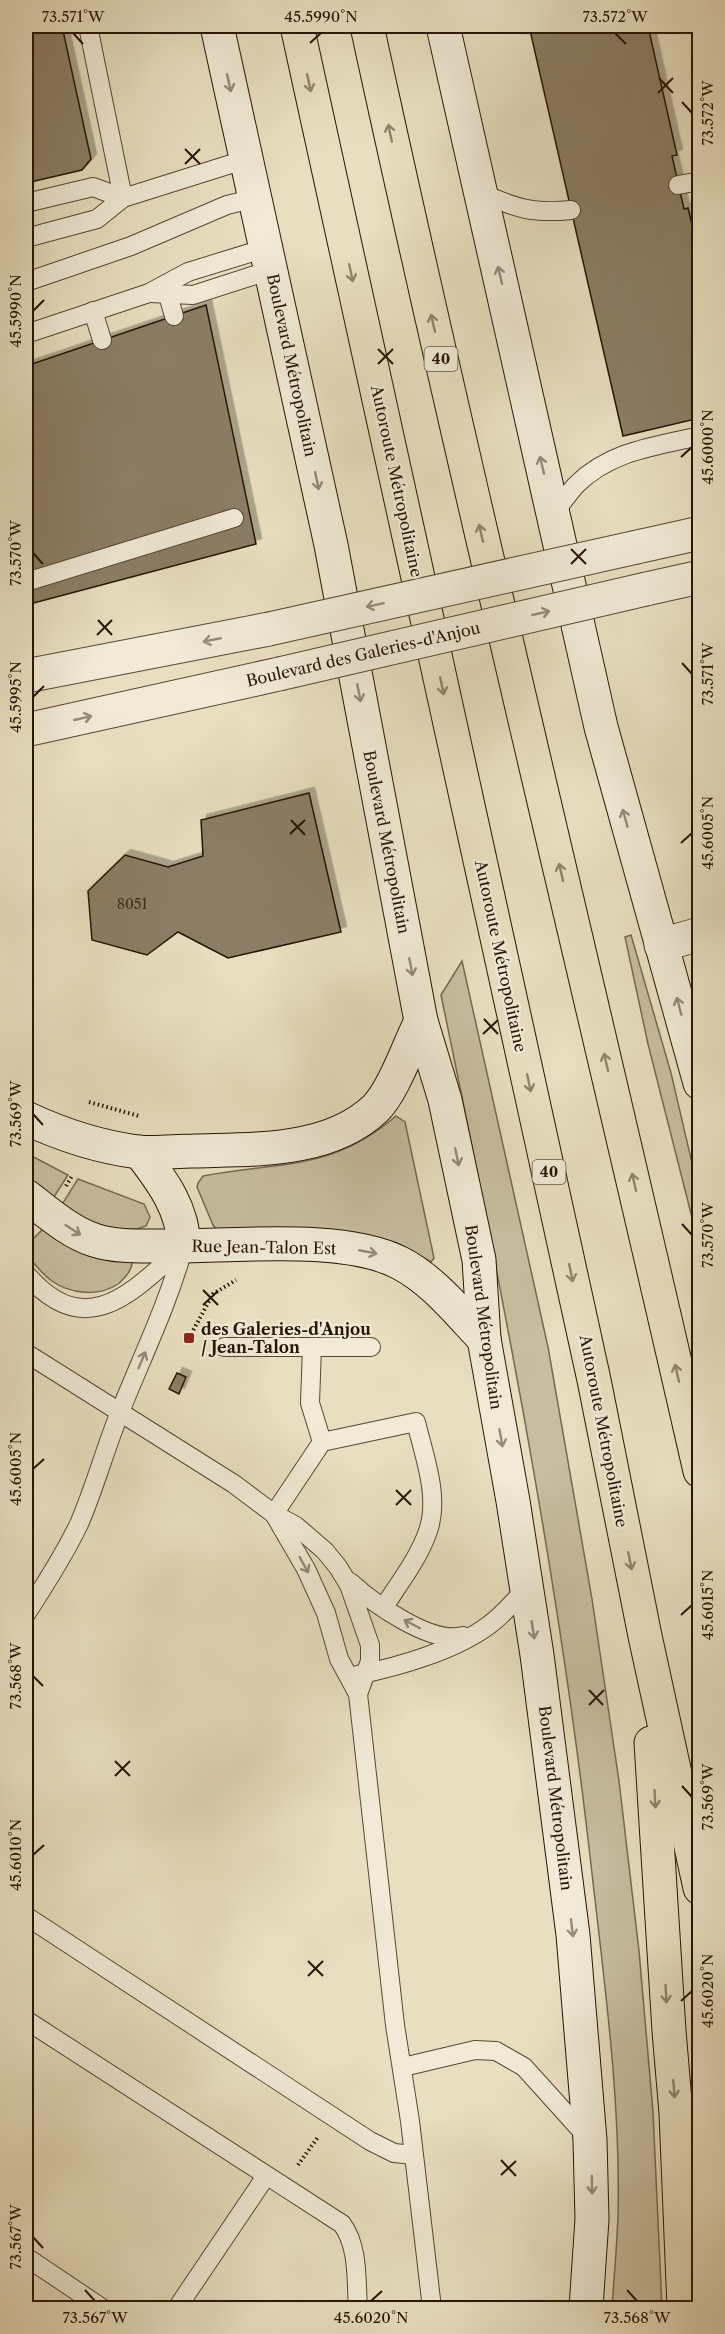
<svg xmlns="http://www.w3.org/2000/svg" width="725" height="2334" font-family="'Libre Caslon Text',serif">
	<style>
		.green { fill: #c7bda0; stroke: #766952; stroke-width: 1.5 }
		.building { fill: #8b7e65; stroke: #261503; stroke-width: 1.5; filter: url(#shadow) }
		.lines { fill: none; stroke-linecap: round; stroke-linejoin: round }
		.service-casing { stroke: #564832; stroke-width: 20 }
		.minor-casing { stroke: #564832; stroke-width: 35 }
		.tertiary-casing { stroke: #564832; stroke-width: 35 }
		.secondary-casing { stroke: #261503; stroke-width: 35 }
		.motorway-casing { stroke: #261503; stroke-width: 35 }
		.path { stroke: #261503; stroke-width: 4; stroke-dasharray: 1.5 3; stroke-linecap: butt }
		.service { stroke: #f0ead6; stroke-width: 18 }
		.minor { stroke: #f0ead6; stroke-width: 33 }
		.tertiary { stroke: #f0ead6; stroke-width: 33 }
		.secondary { stroke: #f0ead6; stroke-width: 33 }
		.motorway { stroke: #e8dfc0; stroke-width: 33 }
		.tertiary-bridge-casing { stroke: #564832; stroke-width: 35; stroke-linecap: butt }
		.tertiary-bridge { stroke: #f0ead6; stroke-width: 33 }
		.oneway { stroke: #958a77 }
		.oneway2 { stroke: #91846b }
		.ticks { fill: none; stroke: #261503; stroke-width: 2 }
		.poi-dot { fill: #8f2418; stroke: #f0ead6; stroke-width: 2 }
		.labels { text-anchor: middle; stroke-width: 4.5; stroke-linejoin: round; paint-order: stroke }
		.number-label { font-size: 14px; fill: #3f2f1c }
		.shield { fill: #f0ead6; stroke: #635542; stroke-width: 1.5 }
		.shield-label { font-size: 15px; font-weight: bold; fill: #261503 }
		.street-label { font-size: 16px; fill: #261503; stroke: #f0ead6 }
		.poi-label { font-size: 16px; font-weight: bold; fill: #261503; stroke: #f0ead6; text-anchor: start }
		.neatline { fill: none; stroke: #261503; stroke-width: 2 }
		.ticks-label { font-size: 15px; text-anchor: middle; fill: #261503 }
	</style>
	<defs>
		<filter id="shadow"><feDropShadow dx="5.5" dy="-5.5" stdDeviation="0" flood-color="#0004"/></filter>
	</defs>
	<rect width="100%" height="100%" fill="#e8dfc0"/>
	<filter id="stains"><feTurbulence type="fractalNoise" baseFrequency=".00333" numOctaves="4"/><feColorMatrix values="0 0 0 0 .2 0 0 0 0 .09 0 0 0 0 .02 0 0 0 .5 -.17"/></filter>
	<radialGradient id="worn" r=".72"><stop offset=".6" stop-color="#630" stop-opacity="0"/><stop offset="1" stop-color="#630" stop-opacity=".3"/></radialGradient>
	<g class="green">
		<polygon points="631,935 671,1073 699,1193 699,1245 648,1044 625,937"/>
		<path d="M462,961L548,1347L592,1599L619,1781L639,1951L653,2112L662,2308H612C614,2277 617,2246 618,2215C621,2097 603,1973 590,1856C557,1566 500,1280 441,995Z"/>
		<path d="M396,1116L405,1122L434,1258L431,1262L397,1243L376,1237L216,1229L213,1225L197,1187L198,1183L203,1176C280,1161 331,1172 396,1116Z"/>
		<polygon points="26,1153 68,1175 52,1200 26,1182"/>
		<polygon points="78,1179 144,1204 150,1217 146,1226 137,1229 99,1229 61,1206"/>
		<path d="M46,1226L132,1261C133,1270 125,1278 118,1284C99,1297 70,1294 52,1281C42,1274 34,1263 26,1254V1246Z"/>
	</g>
	<g class="building">
		<polygon points="26,26 62,26 91,159 82,170 26,183"/>
		<polygon points="529,26 648,26 677,155 672,156 684,209 688,208 700,257 700,418 623,436"/>
		<polygon points="206,305 256,544 26,605 26,366"/>
		<polygon points="309,793 341,932 228,958 178,932 147,955 92,940 88,891 125,855 168,867 203,856 201,820"/>
		<polygon points="177,1373 186,1377 179,1394 169,1389"/>
	</g>
	<g class="lines">
		<defs>
			<g id="service">
				<polyline points="88,26 123,198 247,159"/>
				<polyline points="678,185 700,181"/>
				<path d="M481,193C516,208 532,214 571,210"/>
				<polyline points="26,203 93,187 123,198"/>
				<polyline points="26,238 97,219 123,198"/>
				<polyline points="26,282 131,246 227,205 256,198"/>
				<polyline points="165,285 174,316"/>
				<polyline points="150,293 193,295 271,270"/>
				<polyline points="93,311 102,340"/>
				<polyline points="26,334 149,293 188,272 266,248"/>
				<path d="M553,514C561,504 568,494 576,485C610,451 655,446 700,436"/>
				<polyline points="26,582 234,518"/>
				<path d="M26,1274C86,1344 132,1292 183,1247"/>
				<polyline points="224,1347 371,1347"/>
				<polyline points="312,1347 310,1403 322,1442"/>
				<polyline points="26,1353 234,1484 274,1514 296,1526 325,1551 338,1567 349,1585 370,1645 370,1661 358,1694"/>
				<polyline points="274,1514 306,1569 326,1613 339,1659 358,1694 395,2025 410,2121 432,2308"/>
				<path d="M274,1514L322,1442L416,1422C424,1456 440,1497 428,1531C419,1558 399,1583 384,1607"/>
				<path d="M350,1582C373,1603 431,1645 463,1636"/>
				<path d="M26,1614C45,1585 64,1555 79,1524C95,1487 105,1449 120,1412C142,1357 168,1304 184,1246"/>
				<path d="M357,1675C398,1667 456,1650 489,1625C503,1615 514,1601 526,1589"/>
				<polyline points="26,1916 370,2141 394,2153 414,2155"/>
				<path d="M26,2020L342,2224C359,2247 356,2281 358,2308"/>
				<polyline points="403,2067 475,2050 496,2051 524,2067 588,2138"/>
				<polyline points="26,2257 102,2308"/>
				<polyline points="177,2308 266,2176"/>
			</g>
			<polyline id="minor" points="661,945 700,934"/>
			<g id="tertiary">
				<polyline points="637,547 700,533"/>
				<polyline points="646,589 700,577"/>
				<polyline points="26,676 269,629"/>
				<polyline points="26,730 279,674"/>
			</g>
			<g id="secondary">
				<polyline points="217,26 331,545 421,1021 445,1100 479,1260 484,1339 513,1501 537,1655 573,1935 590,2140 592,2219 586,2308"/>
				<polyline points="443,26 601,727 700,1083"/>
				<path d="M26,1118C60,1134 100,1147 138,1152C156,1154 175,1151 193,1151C253,1149 328,1153 375,1109C393,1092 409,1045 421,1021"/>
				<path d="M140,1152C162,1181 183,1208 184,1246"/>
				<path d="M26,1196C46,1211 69,1232 94,1240C114,1247 140,1246 161,1246C228,1247 342,1233 400,1263C433,1280 458,1312 484,1339"/>
			</g>
			<g id="motorway">
				<polyline points="297,26 594,1380 645,1636 700,1888"/>
				<path d="M367,26C472,509 590,989 700,1471"/>
				<polyline points="651,1743 669,2031 676,2113 684,2308"/>
			</g>
		</defs>
		<use href="#service" class="service-casing"/>
		<use href="#minor" class="minor-casing"/>
		<use href="#tertiary" class="tertiary-casing"/>
		<use href="#secondary" class="secondary-casing"/>
		<use href="#motorway" class="motorway-casing"/>
		<g class="path">
			<polyline points="89,1102 139,1116"/>
			<polyline points="66,1186 72,1176"/>
			<polyline points="189,1338 213,1294 236,1280"/>
			<polyline points="298,2165 318,2137"/>
		</g>
		<use href="#service" class="service"/>
		<use href="#minor" class="minor"/>
		<use href="#tertiary" class="tertiary"/>
		<use href="#secondary" class="secondary"/>
		<use href="#motorway" class="motorway"/>
		<defs>
			<g id="tertiary-bridge">
				<polyline points="269,629 637,547"/>
				<polyline points="279,674 646,589"/>
			</g>
		</defs>
		<use href="#tertiary-bridge" class="tertiary-bridge-casing"/>
		<use href="#tertiary-bridge" class="tertiary-bridge"/>
	</g>
	<defs><path id="oneway-shaft" d="M-6 0H5M1.5-3L5.5 0L1.5 3" fill="none" stroke-width="1.6" stroke-linecap="round" stroke-linejoin="round" transform="scale(1.5)"/></defs>
	<g class="oneway">
		<use href="#oneway-shaft" transform="translate(229 83) rotate(77)"/>
		<use href="#oneway-shaft" transform="translate(500 275) rotate(-103)"/>
		<use href="#oneway-shaft" transform="translate(542 465) rotate(-103)"/>
		<use href="#oneway-shaft" transform="translate(317 481) rotate(78)"/>
		<use href="#oneway-shaft" transform="translate(375 605) rotate(168)"/>
		<use href="#oneway-shaft" transform="translate(541 613) rotate(-13)"/>
		<use href="#oneway-shaft" transform="translate(212 640) rotate(169)"/>
		<use href="#oneway-shaft" transform="translate(359 693) rotate(79)"/>
		<use href="#oneway-shaft" transform="translate(83 718) rotate(-13)"/>
		<use href="#oneway-shaft" transform="translate(625 818) rotate(-106)"/>
		<use href="#oneway-shaft" transform="translate(411 967) rotate(79)"/>
		<use href="#oneway-shaft" transform="translate(679 1006) rotate(-105)"/>
		<use href="#oneway-shaft" transform="translate(457 1157) rotate(78)"/>
		<use href="#oneway-shaft" transform="translate(73 1230) rotate(33)"/>
		<use href="#oneway-shaft" transform="translate(368 1252) rotate(11)"/>
		<use href="#oneway-shaft" transform="translate(142 1360) rotate(-67)"/>
		<use href="#oneway-shaft" transform="translate(501 1438) rotate(80)"/>
		<use href="#oneway-shaft" transform="translate(304 1565) rotate(61)"/>
		<use href="#oneway-shaft" transform="translate(412 1624) rotate(-152)"/>
		<use href="#oneway-shaft" transform="translate(533 1630) rotate(81)"/>
		<use href="#oneway-shaft" transform="translate(572 1928) rotate(83)"/>
		<use href="#oneway-shaft" transform="translate(592 2185) rotate(89)"/>
	</g>
	<g class="oneway2">
		<use href="#oneway-shaft" transform="translate(309 83) rotate(78)"/>
		<use href="#oneway-shaft" transform="translate(390 133) rotate(-102)"/>
		<use href="#oneway-shaft" transform="translate(351 273) rotate(78)"/>
		<use href="#oneway-shaft" transform="translate(433 323) rotate(-103)"/>
		<use href="#oneway-shaft" transform="translate(481 533) rotate(-103)"/>
		<use href="#oneway-shaft" transform="translate(442 686) rotate(78)"/>
		<use href="#oneway-shaft" transform="translate(561 872) rotate(-103)"/>
		<use href="#oneway-shaft" transform="translate(606 1062) rotate(-103)"/>
		<use href="#oneway-shaft" transform="translate(529 1083) rotate(78)"/>
		<use href="#oneway-shaft" transform="translate(634 1182) rotate(-103)"/>
		<use href="#oneway-shaft" transform="translate(571 1273) rotate(78)"/>
		<use href="#oneway-shaft" transform="translate(677 1373) rotate(-103)"/>
		<use href="#oneway-shaft" transform="translate(630 1561) rotate(79)"/>
		<use href="#oneway-shaft" transform="translate(655 1799) rotate(87)"/>
		<use href="#oneway-shaft" transform="translate(666 1994) rotate(87)"/>
		<use href="#oneway-shaft" transform="translate(674 2089) rotate(85)"/>
	</g>
	<path class="ticks" d="M73,33L83,44M615,33L626,44M310,43L321,33M659,78L673,93M658,93L673,78M682,102L692,113M185,149L200,164M185,164L200,149M33,311L44,300M378,349L393,364M378,364L393,349M681,457L692,447M571,549L586,564M33,553L43,564M571,564L586,549M98,620L112,635M97,635L112,620M682,663L692,674M33,697L44,686M291,820L305,835M290,834L305,820M681,843L692,833M484,1019L498,1034M483,1034L498,1020M33,1114L43,1125M682,1224L692,1235M203,1290L218,1305M203,1305L218,1291M33,1469L44,1459M396,1490L411,1505M396,1505L411,1490M681,1615L692,1605M33,1676L43,1686M589,1690L603,1705M589,1705L604,1690M115,1761L130,1776M115,1776L130,1761M682,1786L692,1797M33,1855L44,1845M308,1961L323,1976M308,1976L323,1961M681,2001L692,1991M501,2160L516,2176M501,2175L516,2161M33,2237L43,2248M85,2290L95,2301M627,2290L637,2301M371,2301L382,2291"/>
	<rect class="poi-dot" x="183" y="1332" width="12" height="12" rx="3"/>
	<g class="labels">
		<g class="number-label">
			<text x="132" y="909">8051</text>
		</g>
		<g class="shield">
			<rect x="424.5" y="347" width="33" height="24" rx="4.5"/>
			<rect x="532.5" y="1160" width="33" height="24" rx="4.5"/>
		</g>
		<g class="shield-label">
			<text x="441" y="364">40</text>
			<text x="549" y="1177">40</text>
		</g>
		<g class="street-label">
			<text transform="translate(292 365) rotate(78)" y="6">Boulevard Métropolitain</text>
			<text transform="translate(397 481) rotate(78)" y="6">Autoroute Métropolitaine</text>
			<text transform="translate(363 654) rotate(-13)" y="6">Boulevard des Galeries-d'Anjou</text>
			<text transform="translate(387 842) rotate(79)" y="6">Boulevard Métropolitain</text>
			<text transform="translate(501 956) rotate(78)" y="6">Autoroute Métropolitaine</text>
			<text transform="translate(264 1247) rotate(1)" y="6">Rue Jean-Talon Est</text>
			<text transform="translate(484 1317) rotate(82)" y="6">Boulevard Métropolitain</text>
			<text transform="translate(604 1431) rotate(79)" y="6">Autoroute Métropolitaine</text>
			<text transform="translate(556 1798) rotate(83)" y="6">Boulevard Métropolitain</text>
		</g>
		<g class="poi-label">
			<text x="201" y="1335">des Galeries-d'Anjou<tspan x="201" dy="18">/ Jean-Talon</tspan></text>
		</g>
	</g>
	<rect width="725" height="2334" fill="none" stroke="#e8dfc0" stroke-width="66"/>
	<rect x="33" y="33" width="659" height="2268" class="neatline"/>
	<g class="ticks-label">
		<text x="73" y="22">73.571°W</text>
		<text x="321" y="22">45.5990°N</text>
		<text x="615" y="22">73.572°W</text>
		<text transform="translate(708 113) rotate(-90)" y="5">73.572°W</text>
		<text transform="translate(16 311) rotate(-90)" y="5">45.5990°N</text>
		<text transform="translate(708 447) rotate(-90)" y="5">45.6000°N</text>
		<text transform="translate(16 553) rotate(-90)" y="5">73.570°W</text>
		<text transform="translate(708 674) rotate(-90)" y="5">73.571°W</text>
		<text transform="translate(16 697) rotate(-90)" y="5">45.5995°N</text>
		<text transform="translate(708 833) rotate(-90)" y="5">45.6005°N</text>
		<text transform="translate(16 1114) rotate(-90)" y="5">73.569°W</text>
		<text transform="translate(708 1235) rotate(-90)" y="5">73.570°W</text>
		<text transform="translate(16 1469) rotate(-90)" y="5">45.6005°N</text>
		<text transform="translate(708 1605) rotate(-90)" y="5">45.6015°N</text>
		<text transform="translate(16 1676) rotate(-90)" y="5">73.568°W</text>
		<text transform="translate(708 1797) rotate(-90)" y="5">73.569°W</text>
		<text transform="translate(16 1855) rotate(-90)" y="5">45.6010°N</text>
		<text transform="translate(708 1991) rotate(-90)" y="5">45.6020°N</text>
		<text transform="translate(16 2237) rotate(-90)" y="5">73.567°W</text>
		<text x="95" y="2323">73.567°W</text>
		<text x="371" y="2323">45.6020°N</text>
		<text x="637" y="2323">73.568°W</text>
	</g>
	<rect width="100%" height="100%" filter="url(#stains)"/>
	<rect width="100%" height="100%" fill="url(#worn)"/>
</svg>
